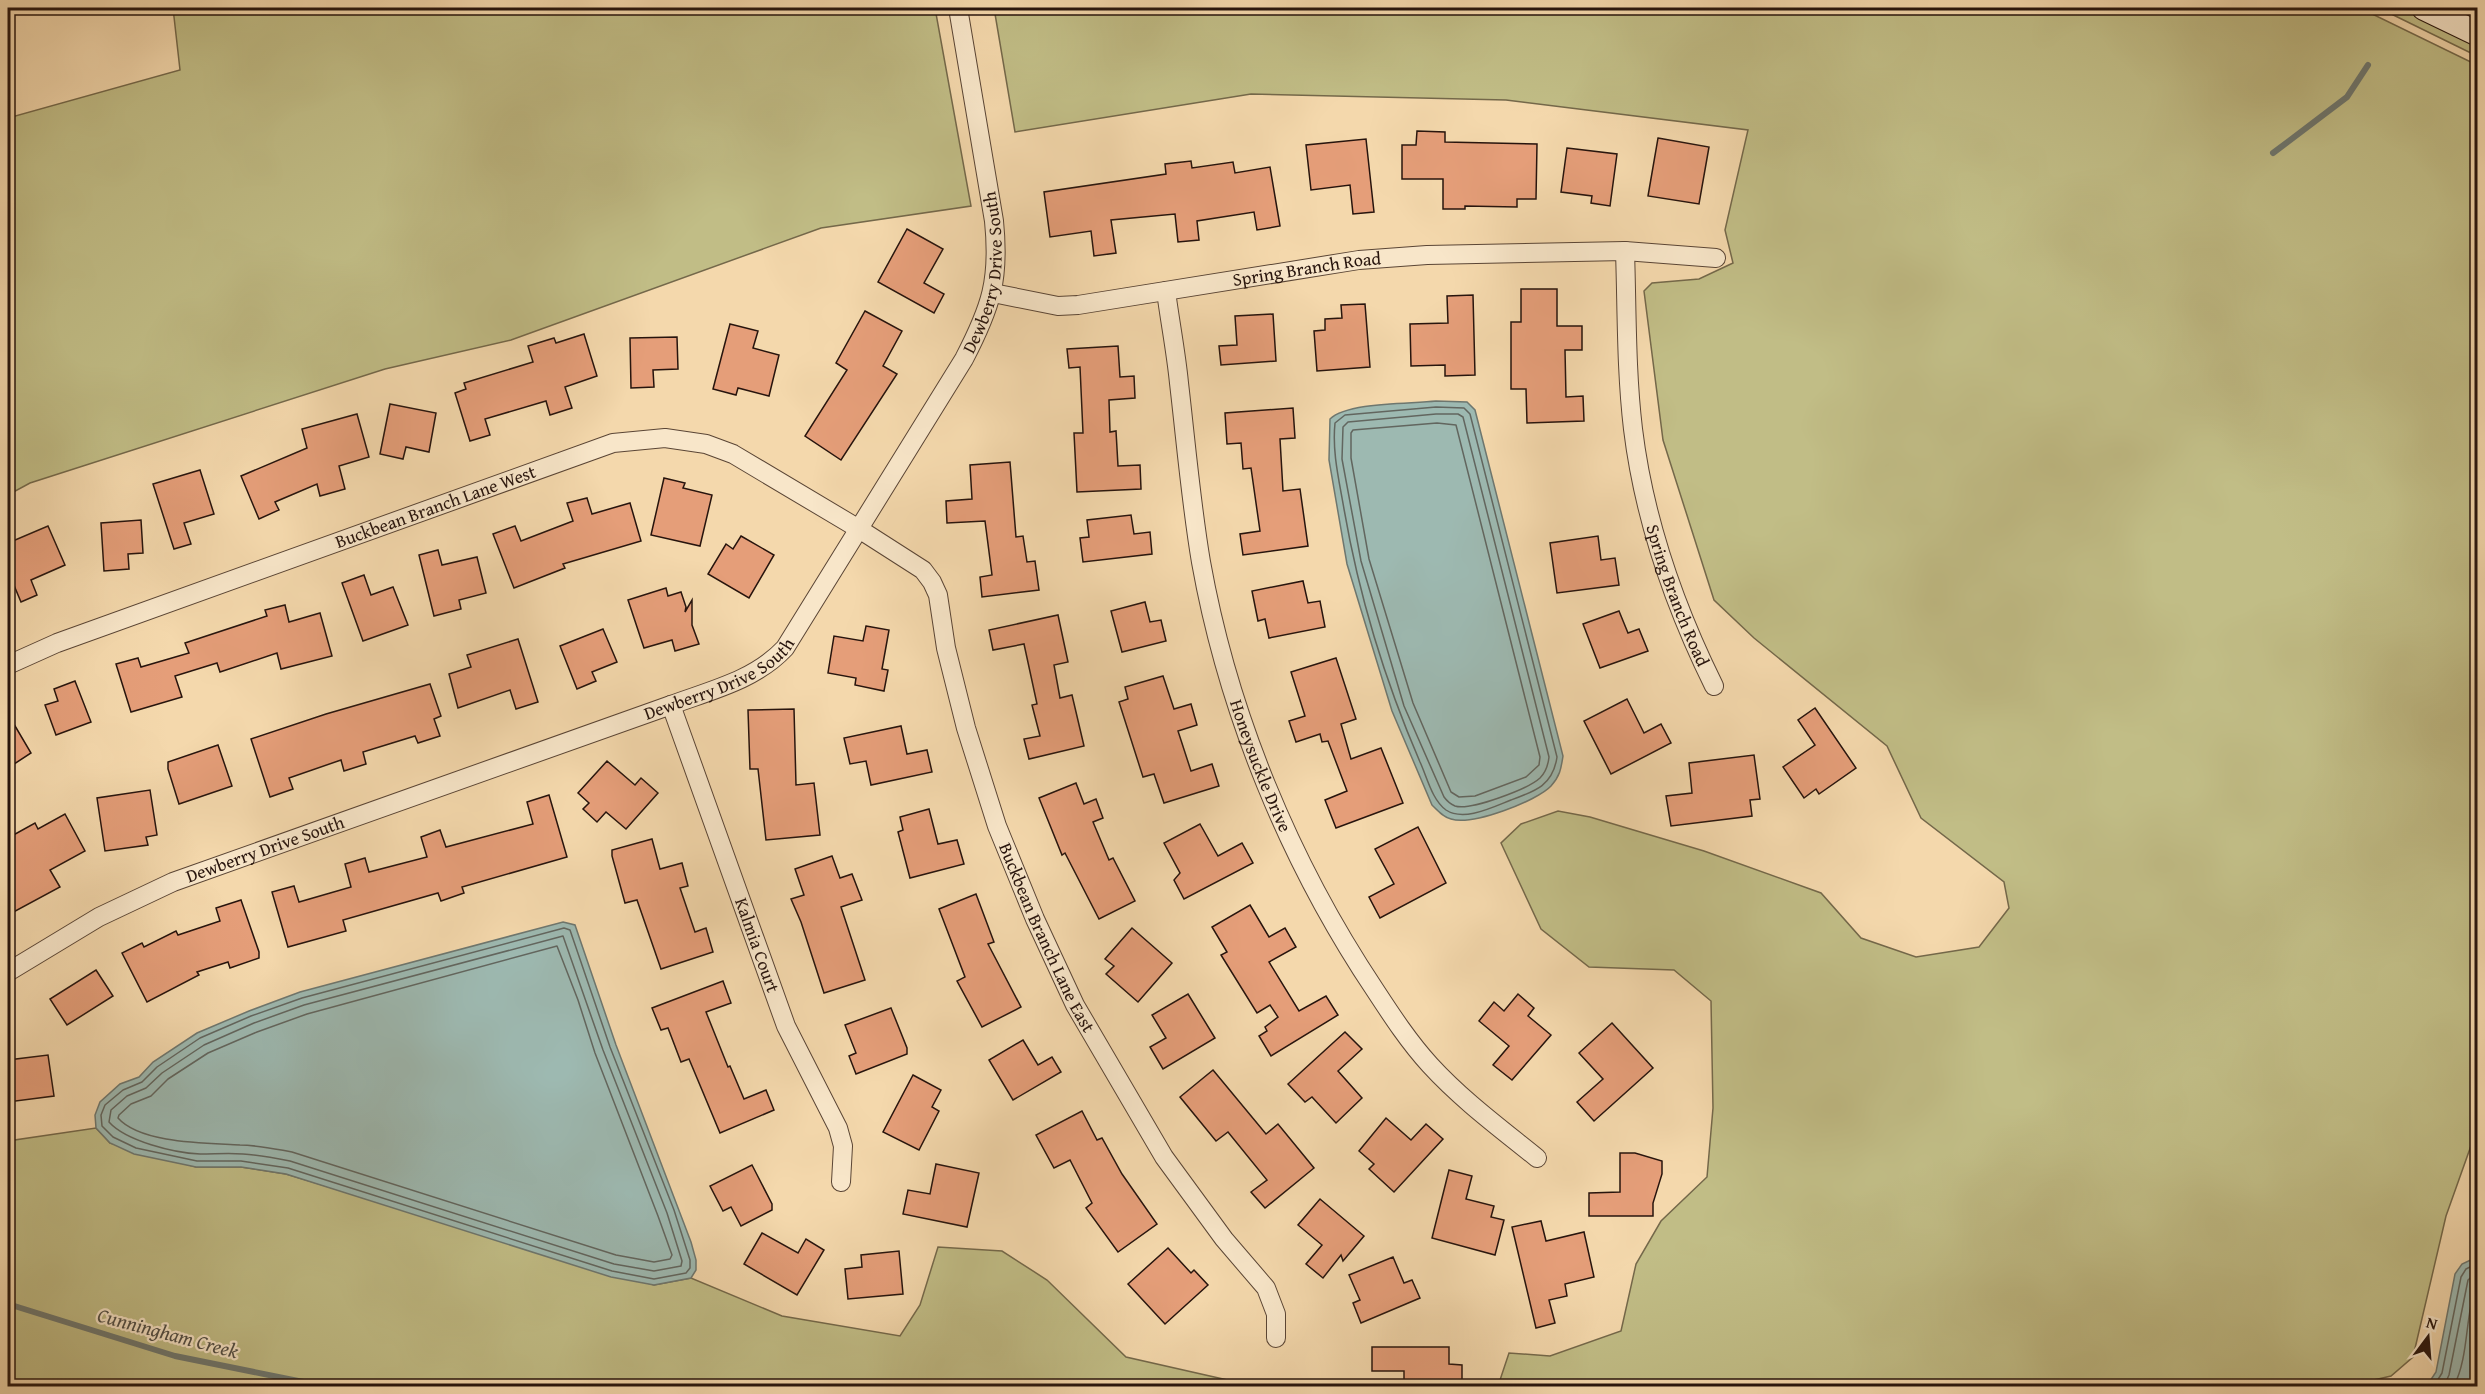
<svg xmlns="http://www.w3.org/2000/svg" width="2485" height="1394" font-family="'Gentium Book Plus',serif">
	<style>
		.green { fill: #c1bd86; stroke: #74684a; stroke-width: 1.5 }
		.water { fill: #9db9b1; stroke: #6e776f; stroke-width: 1.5 }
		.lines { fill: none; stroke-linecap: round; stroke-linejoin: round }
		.shore { stroke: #62665f; stroke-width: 1.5 }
		.stream { stroke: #6e776f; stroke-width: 6 }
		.building { fill: #e59e79; stroke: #27140d; stroke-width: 1.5 }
		.street-casing { stroke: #5a4535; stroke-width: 20 }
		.secondary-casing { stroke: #27140d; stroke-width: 26 }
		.street { stroke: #f8e6c9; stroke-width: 18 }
		.secondary { stroke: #f8e6c9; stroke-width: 24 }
		.labels { text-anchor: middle; stroke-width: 4.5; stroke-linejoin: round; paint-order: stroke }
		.street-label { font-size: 18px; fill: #27140d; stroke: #f8e6c9 }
		.water-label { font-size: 20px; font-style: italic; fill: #504e46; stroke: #f8e6c9 }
	</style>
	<rect width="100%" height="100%" fill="#f4d8ac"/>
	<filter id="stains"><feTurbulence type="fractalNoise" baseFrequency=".00333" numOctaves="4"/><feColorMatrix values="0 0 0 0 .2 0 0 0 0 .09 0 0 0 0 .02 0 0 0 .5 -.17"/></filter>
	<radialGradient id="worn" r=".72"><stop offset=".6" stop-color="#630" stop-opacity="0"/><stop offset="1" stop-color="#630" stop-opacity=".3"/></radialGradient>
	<g class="green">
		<polygon points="173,8 935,8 971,206 821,228 511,340 385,369 30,483 8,495 8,118 180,70"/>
		<polygon points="994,8 2360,8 2477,65 2478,1126 2446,1216 2413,1357 2391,1376 2348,1386 1498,1386 1509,1353 1550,1356 1621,1331 1636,1264 1661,1221 1707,1177 1713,1108 1711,1001 1674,970 1589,967 1541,929 1501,843 1521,824 1558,811 1590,817 1704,851 1821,893 1861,938 1916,957 1979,947 2009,908 2004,882 1921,818 1887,746 1754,638 1714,600 1663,440 1644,291 1652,283 1699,279 1733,263 1725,230 1748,130 1506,100 1251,94 1015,132"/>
		<polygon points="2379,8 2401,8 2477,46 2477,56"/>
		<polygon points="96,1128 110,1143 196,1167 241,1167 286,1174 654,1285 691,1278 782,1316 900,1336 920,1305 938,1247 1002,1251 1047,1280 1126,1357 1254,1386 8,1386 8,1141"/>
	</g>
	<g class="water">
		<path d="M1436,401L1467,402L1475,410L1563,756C1561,769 1560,776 1551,786C1537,801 1472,826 1451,819C1443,817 1438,811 1432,805L1392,711L1347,564L1329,460L1330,419C1348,402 1409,404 1436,401Z"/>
		<polygon points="563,922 575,925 616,1045 691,1242 696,1260 696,1270 691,1278 654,1285 611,1277 286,1174 241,1167 196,1167 134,1154 110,1143 96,1128 95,1115 100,1102 120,1084 139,1077 153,1062 197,1033 249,1011 300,992"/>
		<polygon points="2477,1257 2477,1386 2421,1386 2428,1384 2436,1372 2455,1274 2462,1264"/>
	</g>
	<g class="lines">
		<g class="shore">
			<path d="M1436,407L1464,408L1470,414L1557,757C1553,785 1536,791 1511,800C1493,807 1464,822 1446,810C1432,800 1427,777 1420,762C1385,681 1359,596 1344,509C1339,480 1332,452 1335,423L1345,415Z"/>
			<path d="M1436,414H1458L1463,417L1549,757C1548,766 1546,772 1540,778C1528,789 1470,811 1455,806C1450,804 1447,801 1444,797L1404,706L1361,561L1342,459L1343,427L1348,422Z"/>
			<polygon points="1437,423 1456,425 1540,757 1539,765 1526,777 1475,796 1459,797 1451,792 1413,703 1369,559 1351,458 1351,433 1353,430"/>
			<polygon points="564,928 570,930 610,1047 674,1210 690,1260 690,1268 686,1273 654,1279 612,1271 288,1168 241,1161 197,1161 136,1148 113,1137 102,1126 101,1115 105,1105 123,1090 142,1082 157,1067 200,1038 251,1016 302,998"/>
			<path d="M563,936L603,1050L667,1213L682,1261L681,1266L654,1271L614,1264L290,1161C274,1158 258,1155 243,1154C229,1153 215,1154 200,1154C174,1153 126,1141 109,1122L111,1110L127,1096L146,1088L162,1073L204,1045L254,1023L304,1005Z"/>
			<path d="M557,946L578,1000L595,1053L658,1216L672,1255L670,1259L654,1262L616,1255L292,1152C275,1149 257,1145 240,1145C208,1143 141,1144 118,1118L119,1115L131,1104L151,1096L168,1079L208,1053L257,1032L307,1014Z"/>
			<polyline points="2434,1386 2442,1373 2461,1277 2466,1269 2478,1263"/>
			<polyline points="2444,1386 2449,1375 2468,1280 2478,1271"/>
			<path d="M2454,1386C2470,1354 2464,1314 2478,1281"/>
		</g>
		<g class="stream">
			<polyline points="2273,153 2347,97 2368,65"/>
			<polyline points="8,1304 175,1356 323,1386"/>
		</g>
	</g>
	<g class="building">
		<polygon points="1417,131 1445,132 1445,142 1537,144 1536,199 1517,199 1517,207 1465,206 1465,209 1443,209 1443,179 1402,179 1402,145 1416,145"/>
		<polygon points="1658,138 1709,147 1699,204 1648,196"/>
		<polygon points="1366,139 1374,212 1353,214 1350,185 1311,190 1306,145"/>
		<polygon points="1567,148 1617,154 1610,206 1591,203 1592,196 1561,192"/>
		<polygon points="1191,161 1192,168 1233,162 1235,173 1270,167 1280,226 1257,230 1254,212 1197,221 1199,240 1178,242 1175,214 1111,220 1116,253 1094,256 1091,231 1050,237 1044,192 1166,174 1165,164"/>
		<polygon points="907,229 943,249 924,283 944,294 934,313 878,282"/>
		<polygon points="1521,289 1557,289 1557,326 1582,326 1582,350 1565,350 1566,397 1583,396 1584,421 1527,423 1526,389 1511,389 1511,322 1521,322"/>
		<polygon points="1473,295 1475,375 1445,376 1445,365 1411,366 1410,324 1448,323 1447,296"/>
		<polygon points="1365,304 1370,367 1317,371 1314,331 1325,330 1325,319 1342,318 1341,305"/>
		<polygon points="865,311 902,331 883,366 897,374 841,460 805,436 847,370 836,363"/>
		<polygon points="1273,314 1276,361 1221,365 1219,346 1237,345 1235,316"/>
		<polygon points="730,324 758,331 753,348 779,355 769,396 738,388 736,395 713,389"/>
		<polygon points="584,334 597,376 565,387 572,408 550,415 546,401 485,419 490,435 470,441 455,393 466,389 464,383 533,362 528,346 554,338 556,343"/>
		<polygon points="677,337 678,369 653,370 654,387 631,388 630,338"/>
		<polygon points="1118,346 1120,377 1134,376 1135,398 1109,400 1110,432 1116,431 1118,466 1140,465 1141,489 1077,492 1074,433 1083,433 1080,367 1069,368 1067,349"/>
		<polygon points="390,404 436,413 429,452 406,447 403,459 380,454"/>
		<polygon points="1293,408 1295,438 1280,439 1283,491 1300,489 1308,546 1243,555 1240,534 1260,531 1251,468 1243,469 1241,443 1227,444 1225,413"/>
		<polygon points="357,414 369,457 339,466 345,489 320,496 317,484 275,502 279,510 259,519 241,476 307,448 302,429"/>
		<polygon points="1010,462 1016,537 1023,536 1027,562 1035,561 1039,590 982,597 980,577 992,575 985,521 947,523 946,501 972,499 970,465"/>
		<polygon points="200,470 214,514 184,523 191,544 174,549 153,484"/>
		<polygon points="664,478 685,483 683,488 712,495 700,546 651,535"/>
		<polygon points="587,498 592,514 630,503 641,541 563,564 565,568 514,588 493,534 515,526 521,541 573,521 567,503"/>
		<polygon points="1131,515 1134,534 1150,532 1152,554 1083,562 1080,538 1089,537 1087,520"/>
		<polygon points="141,520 143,553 128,554 129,569 104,571 101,523"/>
		<polygon points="48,526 65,565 31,580 37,595 21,602 8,571 8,543"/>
		<polygon points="741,536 774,555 749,598 708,574 726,544 733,549"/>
		<polygon points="1598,536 1601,560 1615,558 1619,585 1557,593 1550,543"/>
		<polygon points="438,550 442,565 477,557 486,593 459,600 461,609 434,616 419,555"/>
		<polygon points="364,575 371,595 393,587 408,625 363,641 342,583"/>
		<polygon points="1303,581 1308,603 1320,601 1325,627 1269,638 1265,619 1258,621 1252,591"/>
		<polygon points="666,588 668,596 681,592 686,607 685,612 692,600 692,625 699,644 675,651 672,640 644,648 628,600"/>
		<polygon points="1145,602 1150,622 1161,620 1166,641 1122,652 1111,611"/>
		<polygon points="285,605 289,622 320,613 332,656 281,669 277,653 220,672 217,663 175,676 182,697 131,712 116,664 138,658 141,667 189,653 185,643 267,616 265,610"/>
		<polygon points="1619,611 1628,633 1639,629 1648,651 1600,668 1583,624"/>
		<polygon points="1058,615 1068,662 1054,665 1060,698 1072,695 1084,746 1029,759 1024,739 1040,736 1032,705 1037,704 1024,644 993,650 989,630"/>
		<polygon points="866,626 889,630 882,669 888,670 884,691 855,685 856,678 828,673 834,636 863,641"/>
		<polygon points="603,629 617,662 592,672 596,681 577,689 560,646"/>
		<polygon points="518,639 538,702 516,709 510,690 458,708 449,674 471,667 467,655"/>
		<polygon points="1336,658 1356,719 1341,724 1351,759 1381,748 1403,803 1336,828 1325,800 1347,791 1328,741 1322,742 1320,734 1296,742 1289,721 1305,716 1291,672"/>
		<polygon points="1163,676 1174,709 1191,704 1197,725 1178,731 1191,771 1212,764 1219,786 1164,803 1154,774 1143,777 1119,702 1128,699 1125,687"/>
		<polygon points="75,681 91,722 56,735 45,705 58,701 54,689"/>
		<polygon points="430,684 441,716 434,719 440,736 418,743 415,736 363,752 366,764 344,771 341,760 289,778 293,789 270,797 251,739 326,714"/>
		<polygon points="1627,699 1644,733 1661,724 1671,743 1611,774 1584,721"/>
		<polygon points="1815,708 1856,768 1819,794 1816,789 1804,798 1783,767 1815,745 1798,720"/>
		<polygon points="794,709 796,785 814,783 820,835 766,840 758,769 750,769 748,710"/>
		<polygon points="8,714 31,753 8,768"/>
		<polygon points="901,726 907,754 927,750 932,772 871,785 866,761 850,764 844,738"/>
		<polygon points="218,745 232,786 179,804 168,769 168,762"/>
		<polygon points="1754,755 1760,799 1750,800 1752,816 1671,826 1666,796 1692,793 1689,763"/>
		<polygon points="607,761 635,785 641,778 658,793 626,829 606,812 597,822 583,809 589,803 578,793"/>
		<polygon points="1076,783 1084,804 1096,799 1103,818 1093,822 1109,860 1113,858 1135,901 1099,919 1065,853 1062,855 1039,798"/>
		<polygon points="150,790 157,835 146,837 148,845 105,851 97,798"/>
		<polygon points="549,795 567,857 462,887 464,893 441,901 438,893 343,920 346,931 288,947 272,892 294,886 299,902 351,887 345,864 365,858 369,872 427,857 421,837 440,830 446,847 533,824 527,802"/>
		<polygon points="929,809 938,844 957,840 964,864 910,878 898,832 903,830 900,817"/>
		<polygon points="65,814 85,851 50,870 60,887 8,915 8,838 35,823 38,829"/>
		<polygon points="1200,824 1218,856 1242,843 1253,863 1184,899 1174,880 1180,873 1164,843"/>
		<polygon points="1418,827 1446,883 1380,918 1369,897 1394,884 1375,849"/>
		<polygon points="652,839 660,869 682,863 688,886 680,888 695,932 706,928 713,952 661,969 637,900 625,903 612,856 612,850"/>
		<polygon points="832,856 840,878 852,874 862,900 841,907 865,980 824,993 801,922 791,899 804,895 795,869"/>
		<polygon points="976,894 994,942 988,944 1021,1007 982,1027 957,981 965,977 939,909"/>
		<polygon points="241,900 259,952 259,958 230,968 228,962 197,972 199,975 147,1002 122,953 142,943 144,947 176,931 178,935 220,921 216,908"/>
		<polygon points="1250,905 1269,937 1285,928 1296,947 1269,962 1299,1011 1326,996 1338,1015 1271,1056 1259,1036 1267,1031 1265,1027 1278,1017 1270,1005 1257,1013 1221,955 1227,952 1212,927"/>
		<polygon points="1132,928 1172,963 1138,1002 1106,974 1114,966 1105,959"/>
		<polygon points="96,970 113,996 67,1025 50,999"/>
		<polygon points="723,981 731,1003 706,1012 728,1067 730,1066 744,1099 766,1090 774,1110 720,1133 689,1059 681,1062 668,1028 661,1030 652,1008"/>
		<polygon points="1188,994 1215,1038 1163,1069 1150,1047 1166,1038 1152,1015"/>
		<polygon points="1518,994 1534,1008 1528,1016 1551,1035 1512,1080 1493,1065 1509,1046 1479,1021 1494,1002 1504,1011"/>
		<polygon points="891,1008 907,1048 907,1054 856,1074 849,1056 856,1053 845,1025"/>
		<polygon points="1612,1023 1653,1068 1594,1121 1577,1102 1603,1079 1579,1053"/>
		<polygon points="1345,1032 1362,1049 1338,1071 1362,1098 1336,1123 1312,1097 1305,1102 1288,1084"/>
		<polygon points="1023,1040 1038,1065 1052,1057 1061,1072 1013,1100 989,1060"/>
		<polygon points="48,1055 54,1096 8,1102 8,1060"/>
		<polygon points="1213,1070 1266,1134 1278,1124 1314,1168 1265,1208 1251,1192 1267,1180 1228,1132 1216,1141 1180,1097"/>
		<polygon points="913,1075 941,1090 932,1107 939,1111 919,1150 883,1132"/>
		<polygon points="1082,1111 1097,1140 1102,1138 1122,1174 1157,1224 1118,1252 1086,1208 1092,1203 1070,1160 1054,1168 1036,1135"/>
		<polygon points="1386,1118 1411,1140 1426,1124 1443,1139 1394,1192 1369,1169 1374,1164 1359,1151"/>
		<polygon points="1620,1153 1635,1153 1662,1161 1662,1174 1653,1203 1653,1216 1589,1216 1589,1193 1620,1192"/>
		<polygon points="936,1164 979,1173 967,1227 903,1214 908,1190 930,1194"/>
		<polygon points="752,1165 772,1204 772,1210 741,1226 731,1207 723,1211 710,1186"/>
		<polygon points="1449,1170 1472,1176 1466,1199 1494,1206 1491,1217 1504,1220 1495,1255 1432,1238"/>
		<polygon points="1320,1199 1364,1236 1343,1261 1341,1255 1323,1278 1306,1264 1322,1245 1298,1225"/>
		<polygon points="1541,1221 1546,1241 1584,1232 1594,1277 1565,1284 1567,1296 1549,1300 1555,1323 1536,1328 1512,1227"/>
		<polygon points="762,1233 798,1253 806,1239 824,1250 797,1295 744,1264"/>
		<polygon points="1168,1248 1191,1273 1194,1270 1208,1285 1165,1324 1128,1284"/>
		<polygon points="899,1251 903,1294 848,1299 845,1269 862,1267 861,1255"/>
		<polygon points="1393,1257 1404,1283 1412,1280 1420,1298 1361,1323 1353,1303 1360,1300 1349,1275"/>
		<polygon points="1372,1347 1449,1347 1449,1364 1462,1365 1462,1386 1404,1386 1404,1371 1372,1371"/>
	</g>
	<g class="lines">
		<defs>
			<g id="street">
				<path id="s1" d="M1625,251C1627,310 1626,370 1633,429C1644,519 1674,605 1714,686"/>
				<path id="s2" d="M1166,291C1170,322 1176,352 1179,383C1186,443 1191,503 1201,562C1228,713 1290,863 1375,990C1392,1016 1409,1042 1430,1065C1462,1100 1500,1128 1537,1158"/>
				<path id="s3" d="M993,293L1058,306L1078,305L1359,260L1427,255L1625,251L1716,258"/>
				<path id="s4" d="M8,665L57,643L613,443L665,438L706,444L733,454L859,529L923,570L932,582L938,595L946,648L966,728L997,826L1035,919L1075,1005L1164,1157L1224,1239L1266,1288L1276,1314V1338"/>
				<path id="s5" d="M671,705L786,1026L838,1128L843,1146L841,1182"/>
				<path id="s6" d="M8,972L99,917L173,882L671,705C712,690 755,680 785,648L964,359C991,307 1000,280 994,221L958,8"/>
			</g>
			<polyline id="secondary" points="2424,8 2478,34"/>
		</defs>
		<use href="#street" class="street-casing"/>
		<use href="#secondary" class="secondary-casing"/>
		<use href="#street" class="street"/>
		<use href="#secondary" class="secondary"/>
	</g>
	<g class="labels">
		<g class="street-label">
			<text dy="6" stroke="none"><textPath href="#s3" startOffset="318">Spring Branch Road</textPath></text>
			<text dy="6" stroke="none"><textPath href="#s6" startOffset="1276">Dewberry Drive South</textPath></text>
			<text dy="6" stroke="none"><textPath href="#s4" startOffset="456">Buckbean Branch Lane West</textPath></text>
			<text dy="6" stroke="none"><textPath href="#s1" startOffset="351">Spring Branch Road</textPath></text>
			<text dy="6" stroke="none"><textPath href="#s6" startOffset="772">Dewberry Drive South</textPath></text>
			<text dy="6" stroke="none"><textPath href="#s2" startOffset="486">Honeysuckle Drive</textPath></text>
			<text dy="6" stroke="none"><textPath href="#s6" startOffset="286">Dewberry Drive South</textPath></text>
			<text dy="6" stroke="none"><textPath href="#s4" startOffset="1380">Buckbean Branch Lane East</textPath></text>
			<text dy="6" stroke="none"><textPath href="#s5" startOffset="255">Kalmia Court</textPath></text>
		</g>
		<g class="water-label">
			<text transform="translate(168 1333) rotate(15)" y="7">Cunningham Creek</text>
		</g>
	</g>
	<rect width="2485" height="1394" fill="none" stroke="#f4d8ac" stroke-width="30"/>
	<rect x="9" y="9" width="2467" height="1376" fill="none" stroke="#27140d" stroke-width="3"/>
	<rect x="15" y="15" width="2455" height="1364" fill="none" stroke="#27140d" stroke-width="1.5"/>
	<g transform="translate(2428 1337) rotate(16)" stroke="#f8e6c9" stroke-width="4.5" paint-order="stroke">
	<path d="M0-4.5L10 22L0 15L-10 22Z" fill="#27140d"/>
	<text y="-9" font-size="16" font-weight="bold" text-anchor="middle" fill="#27140d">N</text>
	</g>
	<rect width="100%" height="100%" filter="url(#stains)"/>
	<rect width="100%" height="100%" fill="url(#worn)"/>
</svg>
